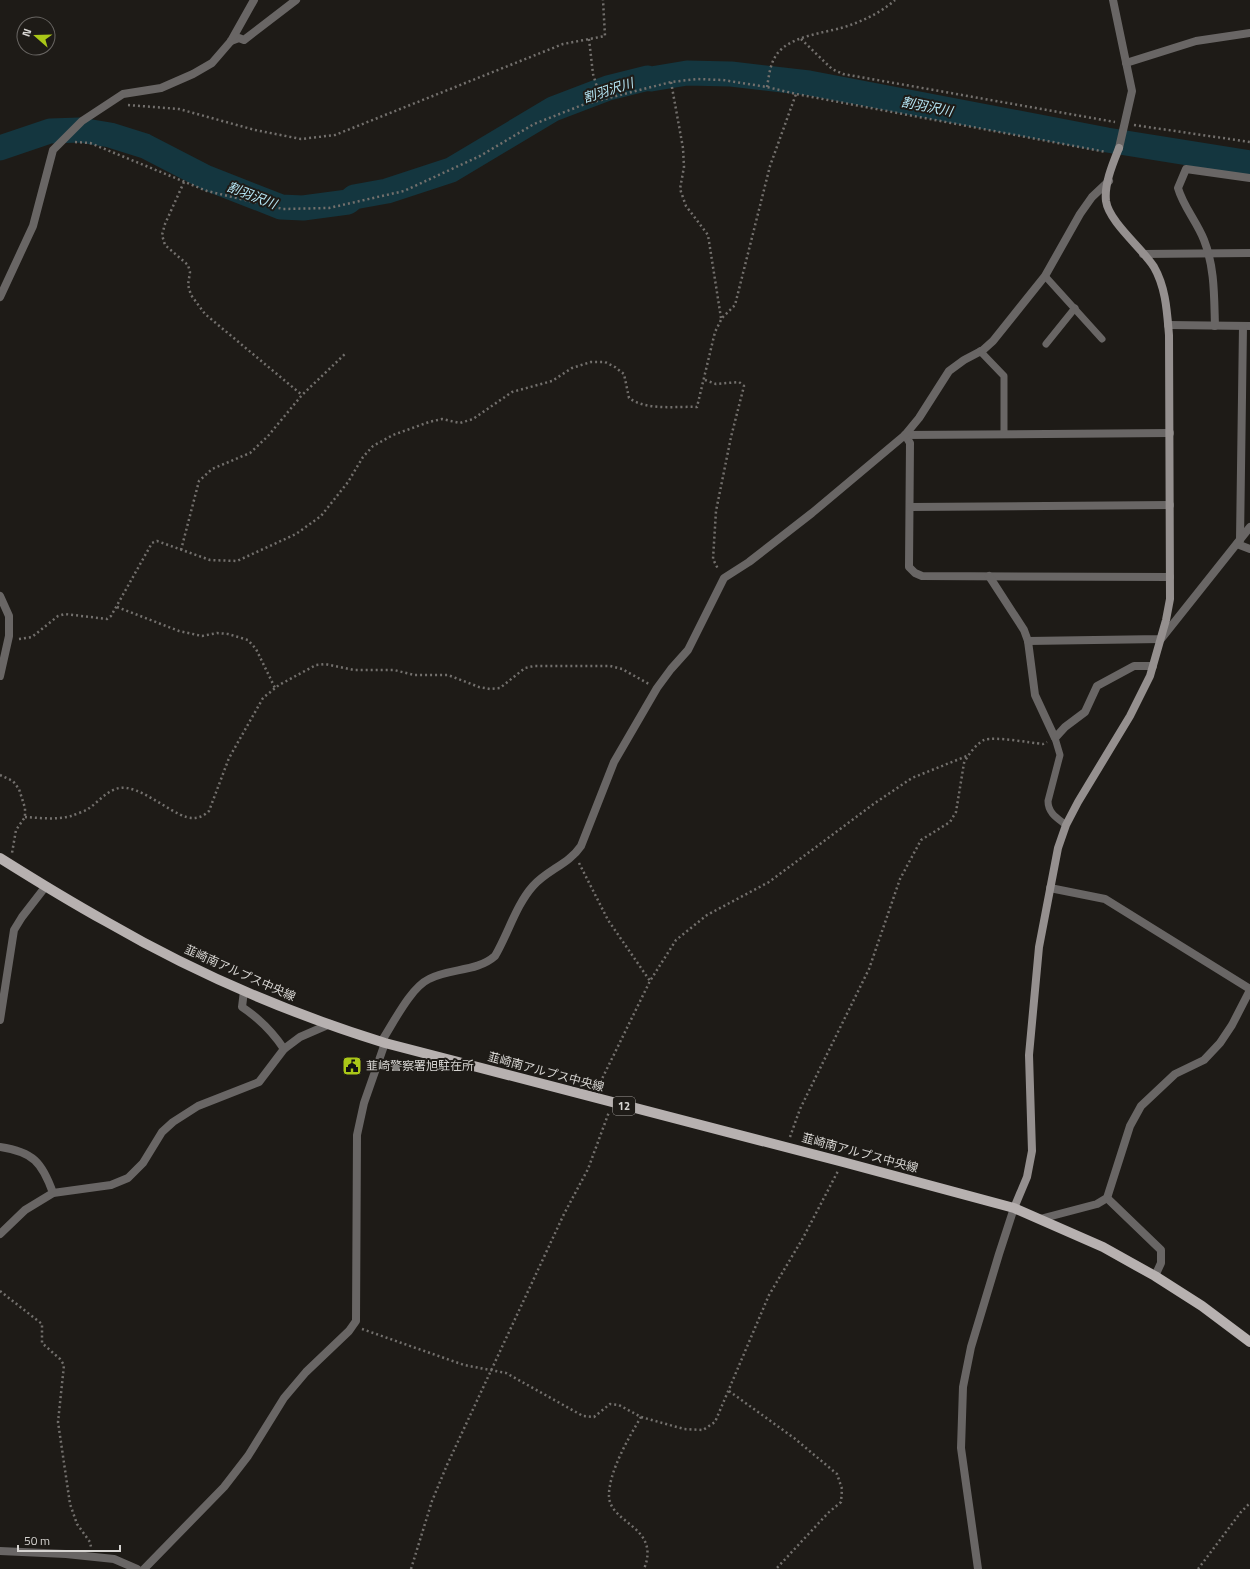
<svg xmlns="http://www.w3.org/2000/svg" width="1250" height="1569" font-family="'Titillium Web','Noto Sans JP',sans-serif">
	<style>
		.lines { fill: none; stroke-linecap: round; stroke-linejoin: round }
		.river { stroke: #14363f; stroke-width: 25 }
		.path { stroke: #73706d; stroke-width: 2.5; stroke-dasharray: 2 3; stroke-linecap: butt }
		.lane { stroke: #696665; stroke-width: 7 }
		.street { stroke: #696665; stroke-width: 8 }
		.secondary { stroke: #95908f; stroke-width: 8 }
		.primary { stroke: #b7b1b0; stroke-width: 10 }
		.labels { text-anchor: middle; stroke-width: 4; stroke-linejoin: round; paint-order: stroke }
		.shield { fill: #1e1b17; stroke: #a09d9a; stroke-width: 1 }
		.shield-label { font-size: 11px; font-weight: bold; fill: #d7d5d2 }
		.street-label { font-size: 12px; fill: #d7d5d2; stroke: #1e1b17 }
		.poi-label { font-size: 12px; fill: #d7d5d2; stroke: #1e1b17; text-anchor: start }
		.water-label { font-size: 13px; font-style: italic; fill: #b7e8f7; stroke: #1e1b17 }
	</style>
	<rect width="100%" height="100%" fill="#1e1b17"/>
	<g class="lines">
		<polyline class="river" points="0,148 50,131 80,130 110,135 145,146 207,178 281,207 303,208 348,202 354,197 387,191 451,170 553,109 608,88 648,78 651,79 687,73 731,74 809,83 1107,140 1250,163"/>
		<g class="path">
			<polyline points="589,39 593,74 601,100"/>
			<polyline points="801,39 832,69 843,74 1115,122"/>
			<polyline points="671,82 683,148 684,167 680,189 686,206 708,235 721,318"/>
			<path d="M767,87C769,76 770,63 777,54C789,37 822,33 841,28C861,22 879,14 895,0"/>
			<polyline points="128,105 179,109 255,130 301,139 335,135 563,44 605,36 603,0"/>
			<polyline points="1134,125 1250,142"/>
			<polyline points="75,142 90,143 207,191 283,209 329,208 404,191 480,156 534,124 585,104 671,82 697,79 723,80 767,87 796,94 1106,152"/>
			<polyline points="184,182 165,224 162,235 165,245 188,265 190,272 188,285 191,295 205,314 302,395"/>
			<polyline points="705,380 716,384 739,382 744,386 731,437 716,511 713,559 718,569"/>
			<polyline points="181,550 199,481 212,469 250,453 268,436 302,395 346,353"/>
			<polyline points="117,607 179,631 202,636 217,633 228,634 248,640 256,649 275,688"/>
			<path d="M19,639L32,637L58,616L65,614L107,619L111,616L152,543L157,541L210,560L237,561L296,534L321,516L348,482L363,457L373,446L393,435L429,422L442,419L460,423L473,419L512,392L552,381L572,368L591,362H605L615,367L624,374L629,398C647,411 676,406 697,407L715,332L722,318L735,305L770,166L796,94"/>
			<polyline points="0,775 13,781 19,789 25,808 25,817 16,830 12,853"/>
			<path d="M25,817C40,818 56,820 71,816C76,814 83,812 88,809C100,801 111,785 127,788C148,791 178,819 193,818C200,818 205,815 209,811L229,758L263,698L279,685L316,665L325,664L354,670H394L414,675H448L479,687L490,689L500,688L525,668L534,666H610L622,669L649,684"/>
			<polyline points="579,863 608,920 650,981"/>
			<polyline points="598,1087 650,981 676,940 707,915 769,882 875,803 912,778 967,756"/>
			<path d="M790,1137L800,1109L869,969L900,879L921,840L950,822L956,812L964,763C968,755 976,744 984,740C994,736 1031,743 1043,744L1047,742"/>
			<polyline points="0,1291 42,1324 42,1343 60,1359 64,1365 58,1422 70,1504 77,1524 90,1542 91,1547"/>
			<polyline points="362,1329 464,1365 506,1373 583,1416 594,1417 610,1404 619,1405 641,1417 684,1429 703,1430 715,1422 769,1295 803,1238 838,1171"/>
			<polyline points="729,1391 794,1438 837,1474 842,1489 841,1502 828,1513 776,1569"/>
			<path d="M641,1417C629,1437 608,1473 609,1497C611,1524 661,1527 644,1569"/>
			<polyline points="411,1569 432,1501 447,1465 564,1214 588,1169 609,1112"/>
			<polyline points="1198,1569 1241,1512 1250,1503"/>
		</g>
		<g class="lane">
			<polyline points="1045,276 1102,339"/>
			<polyline points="1046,344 1075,308"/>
			<polyline points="980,351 1004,376 1004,434"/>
			<path d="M1055,738L1060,755L1048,801C1048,813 1057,818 1066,825"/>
		</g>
		<g class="street">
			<polyline points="1113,0 1132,91 1119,148"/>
			<polyline points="231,41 239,38 244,40 296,0"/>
			<polyline points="1126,63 1196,41 1250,33"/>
			<polyline points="1143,254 1250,253"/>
			<polyline points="0,297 33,226 53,150 82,121 123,94 161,88 193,74 212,63 231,41 254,0"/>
			<polyline points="1168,325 1250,326"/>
			<path d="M1215,326C1214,297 1215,268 1204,240C1197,222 1183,206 1178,188L1186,169L1250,178"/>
			<polyline points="1170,433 905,435 910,443 909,567 915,573 922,576 1170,577"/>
			<polyline points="910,507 1170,505"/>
			<polyline points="1240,540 1243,326"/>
			<polyline points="1237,544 1250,549"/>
			<polyline points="989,576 1024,630 1028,641 1035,695 1055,738 1065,727 1085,712 1097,686 1134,666 1153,666"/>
			<polyline points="0,596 9,616 9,636 0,676"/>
			<polyline points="1028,641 1161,639 1250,527"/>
			<polyline points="1050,888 1105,899 1250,989"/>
			<path d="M244,991L242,1007C260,1019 272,1031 284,1049"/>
			<polyline points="0,1020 14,930 22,917 46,886"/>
			<path d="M381,1042C393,1024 410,988 429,979C450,968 477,972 495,956C508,934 516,905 533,886C547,870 569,864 581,846L614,762L657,688L671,669L688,650L724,578L749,562L812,513L905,435L919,418L949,371L964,360L983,350L993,341L1045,276L1080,214L1092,197L1109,181"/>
			<path d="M0,1147C33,1152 42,1162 53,1193"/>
			<polyline points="1107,1198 1161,1250 1161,1263 1155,1276"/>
			<polyline points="1040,1219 1097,1204 1107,1198 1130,1126 1141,1106 1175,1074 1204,1060 1220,1043 1232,1025 1250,990"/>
			<polyline points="0,1234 25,1210 53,1193 111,1185 128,1178 143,1163 162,1132 173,1122 198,1106 259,1082 284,1049 300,1037 330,1024"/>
			<polyline points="0,1551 66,1554 114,1559 137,1569"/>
			<polyline points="144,1569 224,1487 248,1456 284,1398 306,1372 349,1331 356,1321 357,1135 364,1103 385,1043"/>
			<polyline points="978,1569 961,1448 963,1387 971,1347 999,1254 1014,1208"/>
		</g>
		<path class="secondary" d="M1014,1208L1027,1177L1032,1151L1029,1055L1039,947L1058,848L1066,825L1078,802L1130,716L1150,676L1166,620L1170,599L1169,335C1167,312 1166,288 1154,267C1142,248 1109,222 1106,201C1104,184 1113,163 1119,148"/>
		<path class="primary" d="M0,858C35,880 71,902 107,922C195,973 288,1013 385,1043L843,1162L1014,1208L1103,1247L1155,1276L1202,1306L1250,1342"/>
	</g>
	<defs>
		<symbol id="civic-square" viewBox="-11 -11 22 22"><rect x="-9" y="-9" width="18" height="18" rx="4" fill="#aac718" stroke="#1e1b17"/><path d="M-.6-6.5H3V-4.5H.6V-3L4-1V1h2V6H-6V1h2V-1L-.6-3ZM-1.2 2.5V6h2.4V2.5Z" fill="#111"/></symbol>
	</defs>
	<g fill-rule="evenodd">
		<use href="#civic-square" x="341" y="1055" width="22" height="22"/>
	</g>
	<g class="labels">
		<rect class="shield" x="613" y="1097" width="22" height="18" rx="3"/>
		<g class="shield-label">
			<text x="624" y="1110">12</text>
		</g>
		<g class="street-label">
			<text transform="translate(240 973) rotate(24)" y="4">韮崎南アルプス中央線</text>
			<text transform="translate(546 1072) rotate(15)" y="4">韮崎南アルプス中央線</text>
			<text transform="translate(860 1153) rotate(15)" y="4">韮崎南アルプス中央線</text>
		</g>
		<g class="poi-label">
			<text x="366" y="1070">韮崎警察署旭駐在所</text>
		</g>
		<g class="water-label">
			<text transform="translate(608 90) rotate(-18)" y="5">割羽沢川</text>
			<text transform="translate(927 106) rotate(11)" y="5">割羽沢川</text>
			<text transform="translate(252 195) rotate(21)" y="5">割羽沢川</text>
		</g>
	</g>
	<g transform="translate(36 36) rotate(290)"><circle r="19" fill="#1e1b17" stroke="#686562"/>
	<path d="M0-3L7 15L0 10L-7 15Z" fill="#aac718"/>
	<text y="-6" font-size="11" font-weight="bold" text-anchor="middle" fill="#d7d5d2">N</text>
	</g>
	<path d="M18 1545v6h102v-6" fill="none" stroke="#d7d5d2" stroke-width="2"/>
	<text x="24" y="1545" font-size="12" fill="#d7d5d2" stroke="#1e1b17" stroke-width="3" paint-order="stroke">50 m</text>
</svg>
